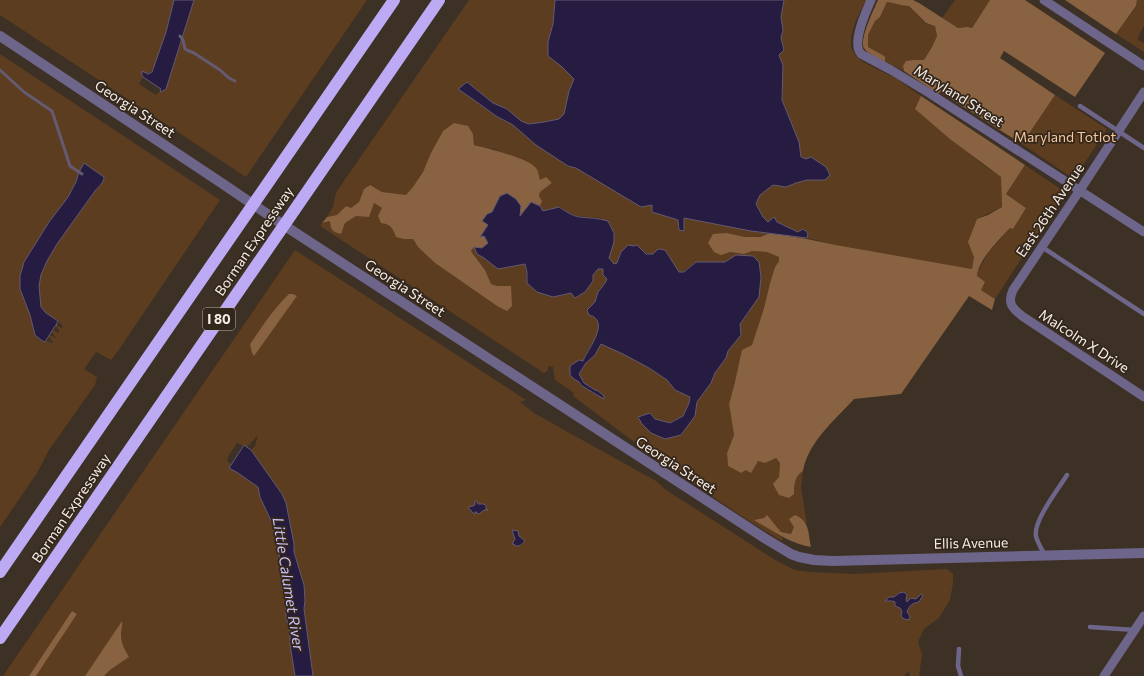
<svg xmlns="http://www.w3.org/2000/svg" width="1144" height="676" font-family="Commissioner,sans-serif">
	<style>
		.green { fill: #5d3d1f; fill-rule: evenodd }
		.forest { fill: #896241 }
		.water { fill: #261b41; stroke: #645a72 }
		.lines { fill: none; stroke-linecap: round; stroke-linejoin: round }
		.stream { stroke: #645a72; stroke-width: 3 }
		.service { stroke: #6d658a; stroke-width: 4.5 }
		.minor { stroke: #6d658a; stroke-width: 9 }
		.tertiary { stroke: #6d658a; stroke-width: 10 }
		.motorway { stroke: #bcabf4; stroke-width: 12 }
		.labels { text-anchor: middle; stroke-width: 3.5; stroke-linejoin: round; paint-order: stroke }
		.shield { fill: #33261b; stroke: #bcb1a9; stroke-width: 1 }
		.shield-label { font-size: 13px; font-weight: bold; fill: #f6ede6 }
		.street-label { font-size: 14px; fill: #f6ede6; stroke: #33261b }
		.park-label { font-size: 14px; fill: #f9c79d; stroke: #33261b }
		.water-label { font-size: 15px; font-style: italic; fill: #cabff7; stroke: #33261b }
	</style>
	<rect width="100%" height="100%" fill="#3d3024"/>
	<g class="green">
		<path d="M0,0H174C173,13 158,68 148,74L142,72V75L143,77L139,84L156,95L160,91L161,92L174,65L194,0H367L246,177L0,15Z"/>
		<path d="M469,0H555L553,24L548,42V56L561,66L574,79L569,91L564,114L559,119L529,124L521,121L507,109L493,103L467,82L458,89L474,100L496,116L513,125L536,145L568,166L576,168L641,206L652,205L653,212L678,220L679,230L684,231V218L770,233C753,240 744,237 727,233L730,252L744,254L752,251L767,252L779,257V261L775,267L770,283L764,308L752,345L735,382L729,404L734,435L727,453L728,466L741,473L758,461L765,463L776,458L780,463L779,477L773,485L794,494C794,485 795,476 803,471L801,488L807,524L800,517L791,534L781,532C773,521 769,517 755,520L783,538L782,541L749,521L657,459L573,396L574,393L555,380L553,367L549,366L547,371L544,373L320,226L322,223L330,220C330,230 332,231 341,234L345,223L356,216L374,203L382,208L387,224L404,239H413L418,247L435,263L497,306L511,286H497L491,284L485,270L473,254L471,251L474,247L477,254L484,258L498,269L525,264L527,283L553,297L571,293L576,298L585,292L593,282V275L598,269H604L603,275L608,278L605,283L598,292L595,302L588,310L595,318L599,324L598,334L587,352L574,379L579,382L582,386L603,398L604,396L598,391L595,390L584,383L579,374L586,363L595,355L601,344L623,354L649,368L667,380L675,390L690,397L689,403L683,416L669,423L655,419L650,413L639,417L651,433L695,416L697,402L711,383L715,373L726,358L728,351L741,335L740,324L749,313L736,255L725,262H696L682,272H679L665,250C650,255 649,257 637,245L634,247L628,245L621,252L617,263L613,264L609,258L614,242L601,218C584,216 574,218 559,207L543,211L540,206L542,201L539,196L540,192L552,183L540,180L527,161L493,149L474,145L473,134L443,131C431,154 424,176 406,196L382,192L369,185L364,189L359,202L351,209L346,206L337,215L327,217L333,207L335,196L337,191Z"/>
		<polygon points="784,0 866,0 856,20 851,36 851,47 855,55 863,62 897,79 921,96 916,109 982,164 1001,177 1002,207 977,219 969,242 974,257 972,269 836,245 807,238 808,233 798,232 777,222 768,222 763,217 756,204 760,195 773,185 786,187 796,183 807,180 825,180 806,159 801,157 799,142 782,100 783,65 779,55 784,50 781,38 783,30 781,17"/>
		<polygon points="955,0 990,0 972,28 967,27 958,28 942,18"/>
		<polygon points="1137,0 1144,0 1144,26 1139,35 1138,40 1144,43 1144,52 1116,34 1136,7"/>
		<path d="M887,2C894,3 902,6 909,6L925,23L935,26L937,36L932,47L924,60H914L903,66L904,71L885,62L881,54L868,47V35L875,21L880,17Z"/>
		<path d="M0,54L220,200L118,351L111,360L96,352L84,369L97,377L95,385L49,450L37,473L0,527ZM84,163L101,184L95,191C80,211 65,230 53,251C48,259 42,268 40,276C38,284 38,299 41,307C45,317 59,318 63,327L61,328L57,325L56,326L59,330V333L53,330L52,332L56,338L50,335L49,337L53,342V343L46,341L45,342L41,341L35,335L30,315L20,289L24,262L49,222L68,197L76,182L79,172Z"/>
		<polygon points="1055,95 1107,129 1074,179 1022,144"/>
		<polygon points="1025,165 1065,192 995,299 980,289 977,276 978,271 988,253 1010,228 1013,229 1026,208 1006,194"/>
		<path d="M295,250L526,400L520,402L534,413L566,431L656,481L666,490L777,561L795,570L810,572L854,574L947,569L953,574V583L950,600L939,618L924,629L918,642L922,654L919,676H910L909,672L905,674V676H313L304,609L305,600L304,585L294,552V544L286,503L282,494L251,450L255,446L258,435L247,447L237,443L229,455L227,460L231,465L229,467L238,472L258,487L260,497L273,525L281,564L282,588L287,600L286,608V618L290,630V644L295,676H104L110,670L129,657C125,650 121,643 121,635C121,630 123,626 122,621L85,676H36L77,614L72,611L29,676H3ZM297,296L254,355L250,344L262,327L284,299ZM478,504H484L487,510H484L479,513L476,512L473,513L469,506H473ZM899,593L906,600L907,602L916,599L921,594C916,600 910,605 907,612L909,620L904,619L901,616L902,611C896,602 895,601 885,601L894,597Z"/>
	</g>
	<g class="forest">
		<path d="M878,0H913L919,3L958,28L967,27L972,28L990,0H1025L1105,53L1075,97L1004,51L1000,58L1055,95L1022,144L940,92L938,94L904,71L903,66L906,61L914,60H924L932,47L937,36L935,26L926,23L909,6C902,6 895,3 887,2L880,17L875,21L868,35V47L881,54L885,57V62C880,59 866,53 864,48C859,40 874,9 878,0Z"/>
		<polygon points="1065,0 1137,0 1136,6 1116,34"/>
		<path d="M921,96L1025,165L1006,194L1026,208L1013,229L1010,228C999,240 978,260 977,276L985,282L981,290L995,299L992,310L969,296L901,394L854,399C835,420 808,442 803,471C795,476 794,484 794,494L789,498L779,495L773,484L779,477L780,463L776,458L765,463L758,461L751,473L746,470L741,473L728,466L727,453L734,435L729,404L735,382L742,350L752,345L764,308L770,283L775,267L779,261V257L767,252L752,251L744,254L730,252L721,255L714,252L708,243L713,234L727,233L745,237H760L770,233L807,239L836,245L972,269L974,257L968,242L977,219L988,215L1002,207L1001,177L950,139L915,109Z"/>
		<path d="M454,123L468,126L473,134L474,145C486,148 529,158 536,168C538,170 539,176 540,180L546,177L552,183L540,192L539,196L542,201L540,206L531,202L520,216L500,196C493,209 489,224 481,237L484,236L488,243L482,248L474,247L471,251L473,254L485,270L491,284L497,286H511L512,306L507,311L497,306L435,263L418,247L413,239H404L396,237C393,228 390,224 381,223L378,216L382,208L374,203L369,217L356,216L345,223L341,234C333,232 330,230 330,221L322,223L327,217L337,215L346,206L351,208L359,202L364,189L370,185L382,192L406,195L413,187L423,172L431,153L443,131Z"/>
		<path d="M289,294H293L297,296L254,356L252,353L250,344C262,327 274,308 289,294Z"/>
		<path d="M767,515L781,532L791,534L794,527L789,519L795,515C810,521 808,533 811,547C789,543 773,531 754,520L764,518Z"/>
		<polygon points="72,611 77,614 36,676 29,676"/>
		<path d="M122,621C123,626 121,630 121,635C121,643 125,650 129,657L110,670L104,676H85Z"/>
	</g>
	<g class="water">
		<polygon points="174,0 194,0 166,89 161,92 160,91 161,89 143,77 142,75 142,71 148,74 152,72 166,32"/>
		<polygon points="555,0 784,0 781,17 783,30 781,38 784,50 779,55 783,65 782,100 799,142 801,157 806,159 811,157 826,167 830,175 825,180 807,180 796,183 786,187 773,185 760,195 756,204 763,217 768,222 774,217 777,222 798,232 803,229 808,233 807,238 751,231 684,218 684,231 679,230 678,220 652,212 652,205 641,207 576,168 568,166 536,145 513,125 496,116 474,100 458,89 467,82 493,103 507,109 521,121 529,124 544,122 559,119 564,114 569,91 574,79 561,66 548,56 548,42 553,24"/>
		<path d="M84,163L104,177C104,183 98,187 95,191L57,244L47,261L41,275L39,286L41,307L46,313L58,321L56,325H57L55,326L45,342L41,340L35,335L30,315L20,289V276L24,262L49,222L68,197L76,182L79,172Z"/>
		<path d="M507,193L516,199L521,206L520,216L531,202L540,206L543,211L559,207C565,211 573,216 579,217C589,218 598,218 608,221L614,233V242L609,258L614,264L617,263L621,252L628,245L634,246L637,245L646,254H653L658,249L665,250L679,272H684L696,262H725L736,255L753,256L759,262L761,277L759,297L740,324L741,335L728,351L726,358L715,373L711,383L697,402L695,416L681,435L665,439L651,433L642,424L638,417L650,413L655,419L670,423L683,416L689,403L690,397L675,390L667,380L649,368L623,354L601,344L595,355L586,363L579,374L584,383L595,390L598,391L604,396V399L582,386L579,382L574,379L570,375V366L579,360L583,361C587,351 606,327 595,318C594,316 591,316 589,315L587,310L595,302L598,292L605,283L607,279L603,275V269H598L593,275V281L585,292L575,298L571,293L553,297L537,292L527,283V272L525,264L498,269L484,258L477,254L474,247L482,248L488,243L484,236L480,237L488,225L482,221L487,214L492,212L500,196Z"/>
		<polygon points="244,445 251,450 282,494 286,503 294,544 294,552 304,585 305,600 304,609 313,676 295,676 290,644 290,630 286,618 286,608 287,600 282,588 281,564 273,525 260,497 258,487 238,473 229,468"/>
		<polygon points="475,501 477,501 478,504 484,504 486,506 486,509 488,510 484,510 479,514 476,512 475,512 475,514 473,513 468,507 473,506 475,505"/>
		<path d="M512,530L518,531L519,536L525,541C521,545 521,546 515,546L514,544H512L515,539Z"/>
		<path d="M904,592L907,595L906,600L907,602L911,598L916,599L921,594L923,595L919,602C912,603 909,606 907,612L910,616L909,620L904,619L901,616L902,611L900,608L895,606V602L892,601H885L889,597H894L899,593Z"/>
	</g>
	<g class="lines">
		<g class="stream">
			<polyline points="180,36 183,40 185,49 189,51 194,53 220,70 229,78 235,81"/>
			<polyline points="0,70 24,92 52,111 70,166 82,174"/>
		</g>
		<g class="service">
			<polyline points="1080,106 1144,148"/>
			<polyline points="1042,247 1144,314"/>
			<path d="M1045,556C1042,549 1037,542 1036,536C1033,521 1059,488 1067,475"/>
			<polyline points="1090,627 1135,630"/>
			<polyline points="959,649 958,666 961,676"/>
		</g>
		<g class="minor">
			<path d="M871,0C866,12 851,43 861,54L891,70L929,93L1144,232"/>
			<polyline points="1044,0 1144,66"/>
			<path d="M1144,92L1080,190L1013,290C1007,303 1012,308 1022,316L1144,397"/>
			<polyline points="1104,676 1144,616"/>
		</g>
		<polyline class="tertiary" points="0,36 220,182 282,224 766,539 791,554 799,557 814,560 833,561 1144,553"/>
		<g class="motorway">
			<polyline points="0,572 394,0"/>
			<polyline points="0,638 439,0"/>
		</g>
	</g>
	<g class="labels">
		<rect class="shield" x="203" y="308" width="32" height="22" rx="3"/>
		<g class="shield-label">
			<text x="219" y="324">I 80</text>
		</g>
		<g class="street-label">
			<text transform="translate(959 96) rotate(32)" y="5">Maryland Street</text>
			<text transform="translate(135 109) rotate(33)" y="5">Georgia Street</text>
			<text transform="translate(1050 210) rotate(-56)" y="5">East 26th Avenue</text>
			<text transform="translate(254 241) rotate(-56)" y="5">Borman Expressway</text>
			<text transform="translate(405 288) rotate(33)" y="5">Georgia Street</text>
			<text transform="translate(1084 341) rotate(33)" y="5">Malcolm X Drive</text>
			<text transform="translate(676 465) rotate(33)" y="5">Georgia Street</text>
			<text transform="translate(71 508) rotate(-56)" y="5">Borman Expressway</text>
			<text transform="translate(971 543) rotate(-1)" y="5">Ellis Avenue</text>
		</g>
		<g class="park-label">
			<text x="1065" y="142">Maryland Totlot</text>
		</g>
		<g class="water-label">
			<text transform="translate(288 584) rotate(81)" y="5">Little Calumet River</text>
		</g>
	</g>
</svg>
